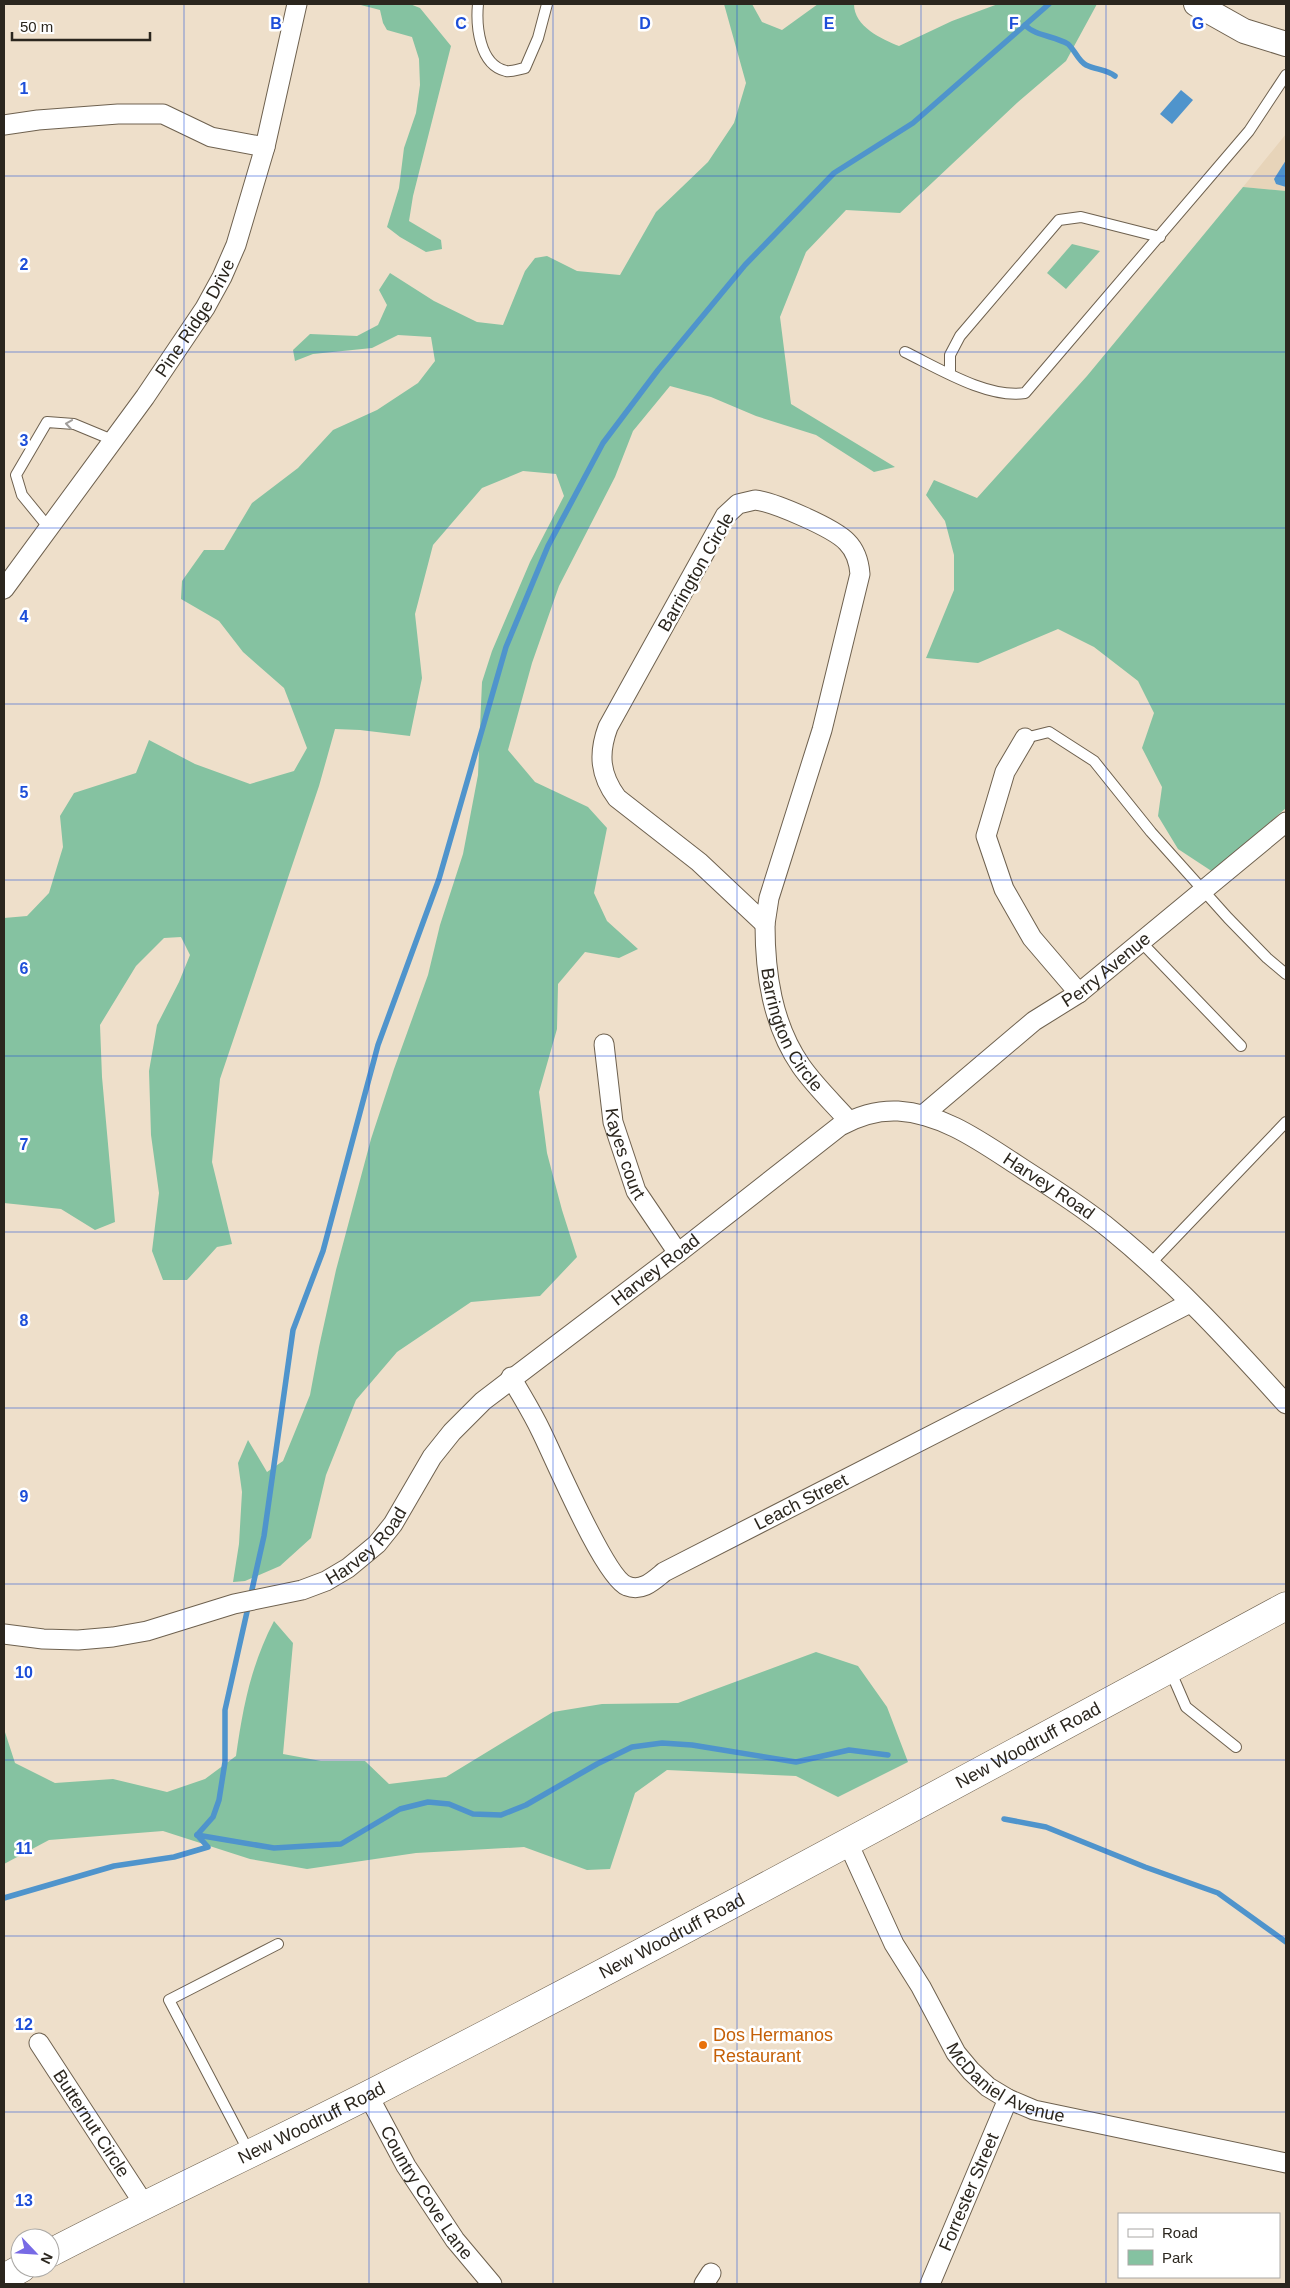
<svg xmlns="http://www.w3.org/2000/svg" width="1290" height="2288" font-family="Helvetica,sans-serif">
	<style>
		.built { fill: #e7d4b9 }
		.green { fill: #85c2a1 }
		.water { fill: #4f94cc }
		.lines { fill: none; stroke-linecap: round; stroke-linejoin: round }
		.stream { stroke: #4f94cc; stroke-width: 5.5 }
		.service-casing { stroke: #6e614f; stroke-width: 12 }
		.minor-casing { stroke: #6e614f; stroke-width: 21 }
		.tertiary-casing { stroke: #6e614f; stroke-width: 26 }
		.secondary-casing { stroke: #6e614f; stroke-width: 29 }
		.service { stroke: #fff; stroke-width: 10 }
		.minor { stroke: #fff; stroke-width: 19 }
		.tertiary { stroke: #fff; stroke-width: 24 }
		.secondary { stroke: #fff; stroke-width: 28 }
		.oneway { stroke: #a09d9a }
		.grid { fill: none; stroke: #1d4ed8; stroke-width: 1; stroke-opacity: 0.55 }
		.food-dot { fill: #e8710a; stroke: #fff; stroke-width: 2 }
		.labels { text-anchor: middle; stroke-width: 5; stroke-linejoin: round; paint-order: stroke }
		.street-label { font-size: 18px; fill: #2b261e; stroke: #fff }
		.food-label { font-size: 18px; fill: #c56008; stroke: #fff; text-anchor: start }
		.grid-label { font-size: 16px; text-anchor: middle; font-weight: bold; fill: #1d4ed8; stroke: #fff; stroke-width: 5; stroke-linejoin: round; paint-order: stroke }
	</style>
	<rect width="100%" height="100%" fill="#eedfca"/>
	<polygon class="built" points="1286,134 1286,191 1243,187"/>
	<g class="green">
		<polygon points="357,4 410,4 420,8 451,46 413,196 409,221 441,240 442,249 426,252 400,237 387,227 399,188 404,148 416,113 420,85 419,59 412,37 387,30 383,23 380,10"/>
		<path d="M724,4H752L762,22L782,30L818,4H854C854,27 882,39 899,46L952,21L998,4H1097L1066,61L1018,102L900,213L846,210L806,252L780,317L791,404L895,467L874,472L816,435L756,416L711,397L670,386L633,431L615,477L559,586L532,663L508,750L535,782L588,807L607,828L594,893L607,921L638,949L619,958L585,952L558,984L557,1029L539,1092L547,1153L562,1210L577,1257L540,1296L471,1302L397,1352L356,1400L326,1475L311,1538L280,1566L245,1581L233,1582L239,1544L242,1492L238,1463L248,1440L267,1472L283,1461L310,1395L319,1347L336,1270L371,1139L394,1069L428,975L440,925L463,854L478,775L482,682L492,651L530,562L564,496L556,474L523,471L482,488L433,545L415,614L422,678L410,736L360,730L335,729L319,786L220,1079L212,1162L232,1244L217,1247L187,1280H163L152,1251L159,1193L151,1135L149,1071L157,1025L179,982L190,955L181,937L164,938L136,966L100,1025L102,1077L115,1222L95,1230L61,1209L4,1203V918L27,916L49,893L63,847L60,816L74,793L136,773L149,740L195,764L250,784L294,771L307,748L284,688L243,652L219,621L181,599L182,581L204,550H224L252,503L298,468L333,430L377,410L418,383L435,361L431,337L398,335L372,348L313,354L295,361L293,350L310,334L357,336L378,325L387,305L379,290L390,273L434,301L477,322L503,325L525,271L535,258L547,256L577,271L620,275L656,212L708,162L734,123L746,83Z"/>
		<polygon points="1243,187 1286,191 1286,808 1213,872 1178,849 1158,816 1162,787 1142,748 1154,713 1138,681 1094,647 1058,629 978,663 926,658 954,590 954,555 945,521 926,495 934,480 977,498 1087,376"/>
		<polygon points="1072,244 1100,251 1066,289 1047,273"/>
		<path d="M274,1621L293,1643L283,1754L321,1761H365L389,1784L446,1777L553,1712L602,1704L678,1703L816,1652L858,1666L887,1707L908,1762L838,1797L796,1776L667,1770L635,1793L610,1869L587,1870L524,1847L416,1853L307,1869L250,1859L163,1831L49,1840L4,1864V1729L15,1763L55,1783L113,1779L167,1792L205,1779L236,1756C243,1707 251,1665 274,1621Z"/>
	</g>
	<g class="water">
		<polygon points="1181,90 1193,100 1172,124 1160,114"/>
		<polygon points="1286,160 1286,187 1276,184 1274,179"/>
	</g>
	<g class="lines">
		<g class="stream">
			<path d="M1025,25C1035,36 1055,36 1068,44C1075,50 1078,61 1086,65C1096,70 1106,69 1115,76"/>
			<polyline points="1004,1819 1046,1827 1145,1867 1218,1893 1286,1942"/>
			<polyline points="197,1835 213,1817 219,1800 225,1762 225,1710 264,1536 293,1330 323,1251 378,1045 439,879 506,647 548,546 603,443 658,370 745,265 834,173 913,123 1049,4"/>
			<polyline points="197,1835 274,1848 341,1844 400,1809 428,1802 449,1804 473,1814 501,1815 526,1805 597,1764 632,1747 662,1743 692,1745 796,1762 849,1750 888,1755"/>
			<polyline points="4,1898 114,1866 174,1857 208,1847 197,1835"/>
		</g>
		<defs>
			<g id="service">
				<path d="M478,4C476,25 479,65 506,71C512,72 519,69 525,68L538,38L547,4"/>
				<path d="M905,352C938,368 988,399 1025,393L1249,131L1286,75"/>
				<polyline points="950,374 950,355 960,336 1059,220 1081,217 1160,237"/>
				<polyline points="49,528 22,495 16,475 47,422 74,424 115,441"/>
				<polyline points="1025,738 1049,732 1094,761 1151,832 1228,918 1267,958 1286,974"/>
				<polyline points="1141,942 1241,1046"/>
				<polyline points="1150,1264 1286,1122"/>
				<polyline points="1170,1670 1186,1707 1236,1747"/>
				<polyline points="249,2152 169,2000 278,1944"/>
			</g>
			<g id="minor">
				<polyline points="4,125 38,120 118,114 163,114 211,137 265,147"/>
				<path d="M755,500C774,502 834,528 847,542C856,551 859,562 860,574L822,730L769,898L765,924L699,862L617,798C600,775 598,754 608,727L725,516L738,504Z"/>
				<path id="s1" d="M4,589L145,397L205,308L222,277L236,245L265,147L297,4"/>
				<polyline points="1025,738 1005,772 986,836 1004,889 1032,938 1079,993"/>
				<path id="s2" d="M765,924C765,973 772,1024 801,1066C815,1086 833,1103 849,1121"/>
				<path id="s3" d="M604,1044L613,1122L636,1191L678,1253"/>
				<path id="s4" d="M923,1115L1034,1021L1079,993L1286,822"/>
				<path id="s5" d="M511,1377C521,1395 532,1412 541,1431C554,1457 605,1578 627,1586C642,1592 653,1581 664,1572L1190,1303"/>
				<path id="s6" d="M4,1634L43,1639L78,1640L113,1637L147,1631L234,1604L302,1590L326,1581L348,1568L377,1544L393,1524L432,1457L452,1432L483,1401L678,1253L840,1126C858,1116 877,1110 898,1111C943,1114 980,1141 1017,1165C1049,1186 1082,1206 1111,1230C1175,1282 1231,1343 1286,1404"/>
				<path id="s7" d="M848,1843L894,1944L921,1987L956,2053L971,2071L988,2087L1008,2099L1034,2110L1286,2163"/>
				<path id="s8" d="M39,2043L144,2204"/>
				<path id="s9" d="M368,2095L406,2166L455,2240L492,2284"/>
				<polyline points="704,2284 711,2273"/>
				<path id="s10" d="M930,2284L1008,2099"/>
			</g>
			<polyline id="tertiary" points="1196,4 1244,31 1286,44"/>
			<g id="secondary">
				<path id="s11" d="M50,2253C156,2198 264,2148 370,2094C678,1936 982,1770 1286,1606"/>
				<polyline points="4,2278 22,2268"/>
			</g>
		</defs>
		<use href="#service" class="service-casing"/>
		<use href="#minor" class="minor-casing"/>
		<use href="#tertiary" class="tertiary-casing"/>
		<use href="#secondary" class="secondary-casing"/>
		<use href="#service" class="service"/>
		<use href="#minor" class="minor"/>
		<use href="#tertiary" class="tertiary"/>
		<use href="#secondary" class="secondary"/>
	</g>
	<defs><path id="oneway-chevron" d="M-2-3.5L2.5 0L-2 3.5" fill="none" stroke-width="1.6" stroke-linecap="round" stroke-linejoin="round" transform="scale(1.25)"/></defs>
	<use class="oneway" href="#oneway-chevron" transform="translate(69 424) rotate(-172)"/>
	<path class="grid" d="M184,4V2284M369,4V2284M553,4V2284M737,4V2284M921,4V2284M1106,4V2284M4,176H1286M4,352H1286M4,528H1286M4,704H1286M4,880H1286M4,1056H1286M4,1232H1286M4,1408H1286M4,1584H1286M4,1760H1286M4,1936H1286M4,2112H1286"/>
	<circle class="food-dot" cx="703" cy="2045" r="5"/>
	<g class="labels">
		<g class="street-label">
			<text dy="6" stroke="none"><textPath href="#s1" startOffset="332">Pine Ridge Drive</textPath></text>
			<text transform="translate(696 572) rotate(-60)" y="6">Barrington Circle</text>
			<text dy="6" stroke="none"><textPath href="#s4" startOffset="234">Perry Avenue</textPath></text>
			<text dy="6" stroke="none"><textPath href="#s2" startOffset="111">Barrington Circle</textPath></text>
			<text dy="6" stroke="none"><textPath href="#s3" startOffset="112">Kayes court</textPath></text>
			<text dy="6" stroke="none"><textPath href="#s6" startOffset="1254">Harvey Road</textPath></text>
			<text dy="6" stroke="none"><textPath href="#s6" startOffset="789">Harvey Road</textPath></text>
			<text dy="6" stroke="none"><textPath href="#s5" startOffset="436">Leach Street</textPath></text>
			<text dy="6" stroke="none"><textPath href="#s6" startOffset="384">Harvey Road</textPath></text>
			<text dy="6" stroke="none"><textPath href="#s11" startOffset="1102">New Woodruff Road</textPath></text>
			<text dy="6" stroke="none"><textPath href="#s11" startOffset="698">New Woodruff Road</textPath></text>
			<text dy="6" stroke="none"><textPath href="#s7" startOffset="296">McDaniel Avenue</textPath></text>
			<text dy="6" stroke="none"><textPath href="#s11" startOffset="292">New Woodruff Road</textPath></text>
			<text dy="6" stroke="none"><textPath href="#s8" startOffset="96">Butternut Circle</textPath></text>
			<text dy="6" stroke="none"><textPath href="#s9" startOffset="114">Country Cove Lane</textPath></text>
			<text dy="6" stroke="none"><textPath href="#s10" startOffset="100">Forrester Street</textPath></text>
		</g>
		<g class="food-label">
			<text x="713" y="2041">Dos Hermanos<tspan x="713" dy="21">Restaurant</tspan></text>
		</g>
	</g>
	<g class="grid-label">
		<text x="276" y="29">B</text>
		<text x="461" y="29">C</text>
		<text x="645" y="29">D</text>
		<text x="829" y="29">E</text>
		<text x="1014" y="29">F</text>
		<text x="1198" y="29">G</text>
		<text x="24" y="94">1</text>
		<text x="24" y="270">2</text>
		<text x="24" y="446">3</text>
		<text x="24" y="622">4</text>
		<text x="24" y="798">5</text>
		<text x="24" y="974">6</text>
		<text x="24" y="1150">7</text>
		<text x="24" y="1326">8</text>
		<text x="24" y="1502">9</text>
		<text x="24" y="1678">10</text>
		<text x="24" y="1854">11</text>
		<text x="24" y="2030">12</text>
		<text x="24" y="2206">13</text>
	</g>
	<rect width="1290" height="2288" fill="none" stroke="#2b261e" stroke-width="10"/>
	<rect x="1118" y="2213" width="162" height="65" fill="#ffffff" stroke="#aaa8a5"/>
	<rect x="1128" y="2229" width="25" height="8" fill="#ffffff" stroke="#aaa8a5"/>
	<text x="1162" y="2238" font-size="15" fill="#2b261e">Road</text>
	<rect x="1128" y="2250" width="25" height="15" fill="#85c2a1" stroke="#aaa8a5"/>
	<text x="1162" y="2263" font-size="15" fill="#2b261e">Park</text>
	<g transform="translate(35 2253) rotate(115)"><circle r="24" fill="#ffffff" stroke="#aaa8a5"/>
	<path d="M0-4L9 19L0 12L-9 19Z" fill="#776ae5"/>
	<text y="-8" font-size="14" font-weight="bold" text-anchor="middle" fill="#2b261e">N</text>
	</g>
	<path d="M12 32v8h138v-8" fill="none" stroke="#2b261e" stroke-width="2.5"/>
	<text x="20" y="32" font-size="15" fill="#2b261e" stroke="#ffffff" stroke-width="4" paint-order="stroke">50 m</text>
</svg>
